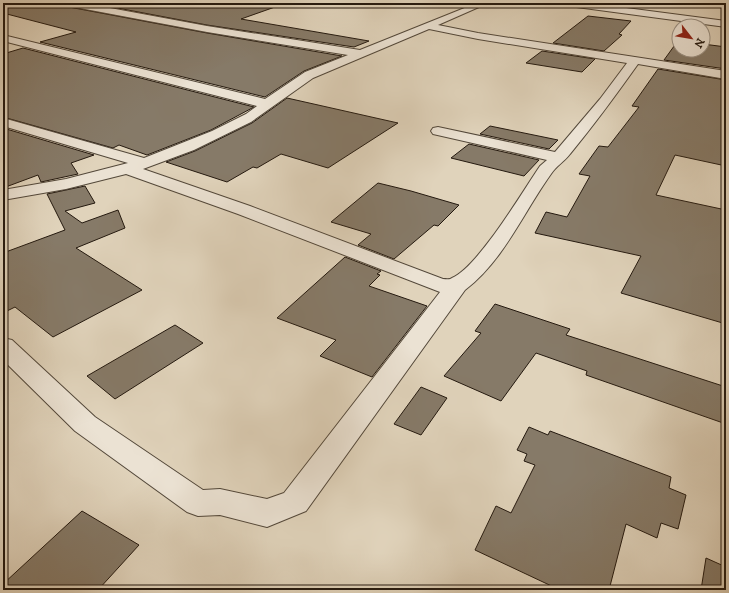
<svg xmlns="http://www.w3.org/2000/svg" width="729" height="593" font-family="'IM FELL DW Pica',serif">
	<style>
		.building { fill: #867a68; stroke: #24190f }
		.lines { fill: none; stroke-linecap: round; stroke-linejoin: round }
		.minor-casing { stroke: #53483a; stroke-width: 2 }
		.minor { fill: #ebe2d3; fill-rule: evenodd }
	</style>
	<rect width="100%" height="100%" fill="#e0d3bb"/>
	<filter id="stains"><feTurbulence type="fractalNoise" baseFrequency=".005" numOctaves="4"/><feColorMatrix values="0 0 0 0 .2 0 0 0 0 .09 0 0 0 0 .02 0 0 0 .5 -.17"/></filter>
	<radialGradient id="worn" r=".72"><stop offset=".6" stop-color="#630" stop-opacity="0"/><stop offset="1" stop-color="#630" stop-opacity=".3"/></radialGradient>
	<g class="building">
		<polygon points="3,3 64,3 69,7 207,33 342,56 304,71 265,97 40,42 76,32 3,13"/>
		<polygon points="91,3 274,3 275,7 241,19 369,41 354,47 207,25"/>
		<polygon points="588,16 631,21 619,34 622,35 604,51 553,43"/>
		<polygon points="677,42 679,42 679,50 703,50 703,44 726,47 726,69 664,60"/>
		<polygon points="23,48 254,107 211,130 147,155 119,145 113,148 3,117 3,54"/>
		<polygon points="542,51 595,59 582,72 526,63"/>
		<polygon points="658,69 726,80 726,166 675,155 656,195 726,210 726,324 621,293 641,256 535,233 546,212 567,217 590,176 579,174 599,146 608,147 639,107 632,106"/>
		<polygon points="287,98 398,123 328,168 281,154 257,168 253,167 227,182 166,162 195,151 252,123"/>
		<polygon points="490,126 558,140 549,149 480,134"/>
		<polygon points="3,128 94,155 71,163 78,174 41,182 38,175 3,188"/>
		<polygon points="469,144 539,160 524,176 451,158"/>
		<polygon points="378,183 411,191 459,205 438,226 434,225 394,259 358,245 371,234 331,222"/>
		<polygon points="85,186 95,203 65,211 82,223 118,210 125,228 76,248 142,290 53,337 15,307 3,313 3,253 65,230 47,194"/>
		<polygon points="345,257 381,271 377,274 380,275 369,286 427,306 372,377 320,356 336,340 277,318"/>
		<polygon points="495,304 570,329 566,335 726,387 726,424 586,375 587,371 536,353 501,401 444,376 481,333 475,331"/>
		<polygon points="175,325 203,343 115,399 87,376"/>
		<polygon points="421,387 447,398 421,435 394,424"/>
		<polygon points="529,427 548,435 550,431 671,477 669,488 686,495 678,529 661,523 657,538 626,524 609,590 560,590 475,550 496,506 511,513 535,465 524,461 527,454 517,450"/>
		<polygon points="82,511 139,545 98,590 3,590 3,584"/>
		<polygon points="706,558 726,567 726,590 701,590"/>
	</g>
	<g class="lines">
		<defs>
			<g id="minor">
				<path d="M65,3H83L207,26L360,50L477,3H488L438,25L478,33L726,71V79L638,64C616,95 594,125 570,154C565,161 556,166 551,174C523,213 504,260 465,290L306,511L267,527L220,515L198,516L187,512L75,431L3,360V338L12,340L95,417L203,490L220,489L267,499L284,493L440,292L238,214L126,174L66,189L3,200V190L66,179L128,163L3,126V118L144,158L212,131L246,114L257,106L3,41V35L265,99L305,72L348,55L207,32L69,6ZM429,29L478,39L627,63L600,99L555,152L438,127L433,128L431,131L433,134L547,160L540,166C523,191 478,267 452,278C450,280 446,279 443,279L250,206L143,169L194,150L251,122L313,78Z"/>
				<polygon points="565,3 588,3 726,21 726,27 569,6"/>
			</g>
		</defs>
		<use href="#minor" class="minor-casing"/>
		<use href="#minor" class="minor"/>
	</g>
	<rect width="729" height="593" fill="none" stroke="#e0d3bb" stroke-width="16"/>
	<rect x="4" y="4" width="721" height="585" fill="none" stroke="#24190f" stroke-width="2"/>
	<rect x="8" y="8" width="713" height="577" fill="none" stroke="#24190f"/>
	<g transform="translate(691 38) rotate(121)"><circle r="19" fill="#ebe2d3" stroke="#9b9285"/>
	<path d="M0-3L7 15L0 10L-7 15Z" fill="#8f2418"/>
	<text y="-6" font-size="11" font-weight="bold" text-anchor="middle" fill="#24190f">N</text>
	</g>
	<rect width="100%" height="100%" filter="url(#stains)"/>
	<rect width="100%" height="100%" fill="url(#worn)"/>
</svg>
